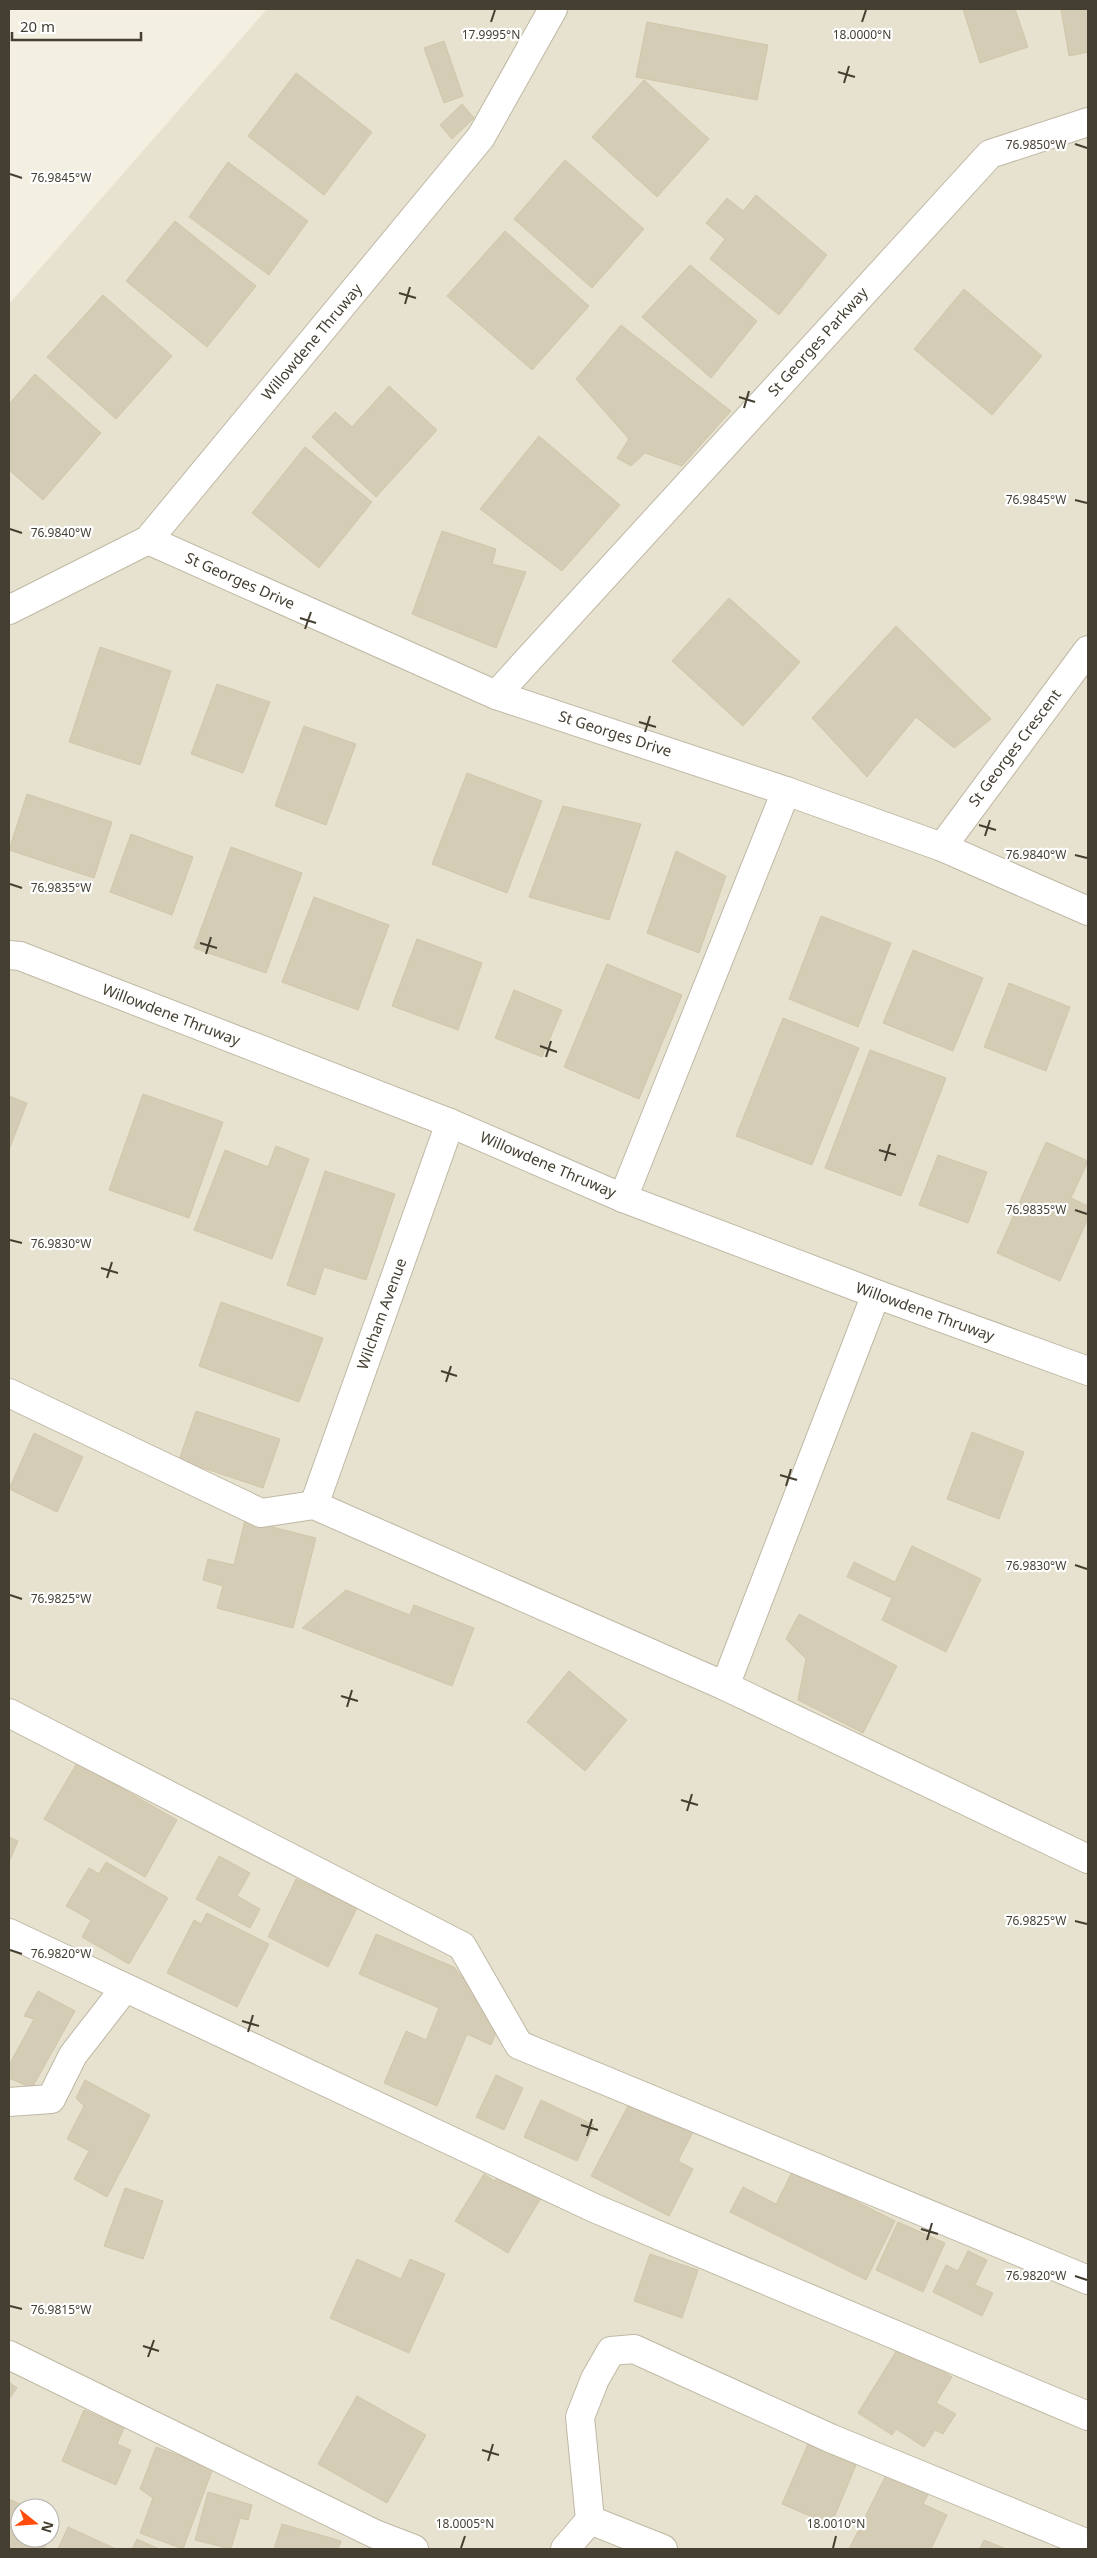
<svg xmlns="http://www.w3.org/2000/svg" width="1097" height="2558" font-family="'Noto Sans',sans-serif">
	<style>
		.residential { fill: #e7e2cf; fill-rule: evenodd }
		.building { fill: #d5ccb6; stroke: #d1c6a8 }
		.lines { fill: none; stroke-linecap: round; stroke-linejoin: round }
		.street-casing { stroke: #bfb8a4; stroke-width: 30 }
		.street { stroke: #fff; stroke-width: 28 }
		.ticks { fill: none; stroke: #453f32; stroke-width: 2 }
		.labels { text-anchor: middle; stroke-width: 4.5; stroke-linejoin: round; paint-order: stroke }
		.street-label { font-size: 15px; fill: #453f32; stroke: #fff }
		.ticks-label { font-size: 12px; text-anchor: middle; fill: #453f32; stroke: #fff; stroke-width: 4.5; stroke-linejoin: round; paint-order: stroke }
	</style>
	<rect width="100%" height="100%" fill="#f3efe1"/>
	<path class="residential" d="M267,9H1088V2549H9V304ZM20,2508H50V2538H20Z"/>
	<g class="building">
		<polygon points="963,9 1015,9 1028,47 980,63"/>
		<polygon points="1061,9 1088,9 1088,52 1069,56"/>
		<polygon points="647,22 768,45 757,100 636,77"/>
		<polygon points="444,41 463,96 444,103 424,48"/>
		<polygon points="296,73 372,132 324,195 248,136"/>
		<polygon points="644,80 709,139 657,197 592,137"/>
		<polygon points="462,104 474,118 452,139 440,125"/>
		<polygon points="565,160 644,229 592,288 514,219"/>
		<polygon points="228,162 308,221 269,275 189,217"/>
		<polygon points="756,195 827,255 779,315 710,259 725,239 706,223 727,198 743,211"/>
		<polygon points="175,221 256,286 207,347 126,281"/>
		<polygon points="505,231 589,306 532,370 447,296"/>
		<polygon points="690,265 757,321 711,378 642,317"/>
		<polygon points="964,289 1042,356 992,415 914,349"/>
		<polygon points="103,295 172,356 116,419 47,357"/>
		<polygon points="621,325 731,411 682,466 645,453 631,466 617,458 629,439 576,379"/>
		<polygon points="35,374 101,433 43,500 9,470 9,404"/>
		<polygon points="389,386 437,430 376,497 312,437 335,412 352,427"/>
		<polygon points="539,436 620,505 562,571 480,509"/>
		<polygon points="305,447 372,502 319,568 252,513"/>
		<polygon points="442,531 496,549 492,564 526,572 496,648 412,614"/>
		<polygon points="729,598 800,662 743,726 672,661"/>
		<polygon points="896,626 991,719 954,748 916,717 867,777 812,718"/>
		<polygon points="100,647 171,671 140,765 69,742"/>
		<polygon points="217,684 270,702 243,773 191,754"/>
		<polygon points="304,726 356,744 326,825 275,806"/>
		<polygon points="467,773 542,801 507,893 432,864"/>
		<polygon points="27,794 112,822 94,878 9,850"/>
		<polygon points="563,806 641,824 609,920 529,897"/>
		<polygon points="131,834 193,857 172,915 110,892"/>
		<polygon points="231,847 302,873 266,973 194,948"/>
		<polygon points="676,851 726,876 699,953 647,933"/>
		<polygon points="314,897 389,925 358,1010 282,982"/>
		<polygon points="821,916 891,943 858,1027 789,999"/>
		<polygon points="417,939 482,963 458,1030 392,1006"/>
		<polygon points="913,950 983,978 953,1051 883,1023"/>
		<polygon points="607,964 682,995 639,1099 564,1067"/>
		<polygon points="1009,983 1070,1007 1046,1071 984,1047"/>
		<polygon points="514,990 562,1010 542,1057 495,1038"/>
		<polygon points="783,1018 859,1048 812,1165 736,1136"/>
		<polygon points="870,1050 946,1078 901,1196 825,1168"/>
		<polygon points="143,1094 223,1122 189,1218 109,1190"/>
		<polygon points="9,1096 27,1103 9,1150"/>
		<polygon points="1046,1142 1088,1161 1071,1198 1088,1206 1088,1218 1060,1281 997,1253"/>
		<polygon points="276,1146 309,1159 272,1259 194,1230 225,1150 268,1167"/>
		<polygon points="938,1155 987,1172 968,1223 919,1205"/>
		<polygon points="325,1171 395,1194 366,1280 324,1267 315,1295 287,1285"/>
		<polygon points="221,1302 323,1338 299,1402 199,1366"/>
		<polygon points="196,1411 280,1439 263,1488 179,1460"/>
		<polygon points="972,1432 1024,1452 999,1519 947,1499"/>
		<polygon points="34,1433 83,1457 57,1512 9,1489"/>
		<polygon points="245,1520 316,1538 293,1628 217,1608 223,1586 203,1580 208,1559 234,1565"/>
		<polygon points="912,1546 981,1579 946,1652 882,1620 892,1598 847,1577 854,1562 895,1582"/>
		<polygon points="346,1590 410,1615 414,1605 474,1628 452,1686 302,1628"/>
		<polygon points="799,1614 897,1666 863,1733 798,1700 806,1659 786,1639"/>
		<polygon points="569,1671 627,1720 585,1771 527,1722"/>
		<polygon points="77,1763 177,1820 145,1877 44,1819"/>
		<polygon points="9,1837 18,1841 9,1862"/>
		<polygon points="219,1856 250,1873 237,1896 260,1909 250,1928 196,1899"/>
		<polygon points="106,1862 168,1898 129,1964 82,1937 91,1920 66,1906 89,1868 99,1874"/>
		<polygon points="296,1879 357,1908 328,1967 268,1937"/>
		<polygon points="207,1913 269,1944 237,2007 167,1973 194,1920 201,1924"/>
		<polygon points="376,1934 454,1967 500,2023 491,2045 467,2034 437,2106 384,2083 406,2031 426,2040 439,2008 359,1974"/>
		<polygon points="38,1991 75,2011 32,2088 9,2078 9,2065 34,2019 24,2016"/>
		<polygon points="496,2075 523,2088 504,2130 476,2117"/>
		<polygon points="85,2080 150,2115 107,2197 74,2179 89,2151 67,2139 84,2106 76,2098"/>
		<polygon points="541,2100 594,2125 577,2161 524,2137"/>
		<polygon points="631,2100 693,2132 678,2161 693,2169 669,2216 591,2176"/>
		<polygon points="793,2170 895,2221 866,2280 730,2212 743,2187 776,2204"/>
		<polygon points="484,2174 495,2181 498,2175 512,2185 518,2177 544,2193 508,2253 455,2221"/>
		<polygon points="125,2188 163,2201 143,2259 104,2246"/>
		<polygon points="898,2222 945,2243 923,2292 876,2270"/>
		<polygon points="968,2251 987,2260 975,2285 993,2293 982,2316 933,2292 946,2265 958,2271"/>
		<polygon points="650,2254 698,2270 682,2318 634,2301"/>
		<polygon points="357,2259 401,2279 410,2259 445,2274 409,2353 330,2318"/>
		<polygon points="900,2345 952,2377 936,2403 956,2414 943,2434 935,2430 924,2447 896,2429 892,2435 858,2413"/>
		<polygon points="9,2382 17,2388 9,2399"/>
		<polygon points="357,2396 426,2435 387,2503 318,2464"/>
		<polygon points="84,2410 124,2428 117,2444 131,2450 116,2485 62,2461"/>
		<polygon points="808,2444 856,2465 831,2525 782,2504"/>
		<polygon points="156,2447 213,2468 183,2549 140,2533 153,2498 140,2489"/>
		<polygon points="891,2465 933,2485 923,2504 947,2515 931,2549 849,2549"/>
		<polygon points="208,2492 252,2505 248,2520 240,2518 231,2549 195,2540"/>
		<polygon points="9,2499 29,2508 20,2508 20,2538 49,2538 44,2549 9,2549"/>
		<polygon points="50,2518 57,2521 50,2535"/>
		<polygon points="282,2524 341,2541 338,2549 274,2549"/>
		<polygon points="68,2527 116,2549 58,2549"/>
		<polygon points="137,2539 159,2549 132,2549"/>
		<polygon points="984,2540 1006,2549 980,2549"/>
	</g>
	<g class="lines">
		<defs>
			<g id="street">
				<polyline points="148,540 496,695 786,791 942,847 1088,911"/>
				<polyline points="9,610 148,540 481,137 553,9"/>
				<polyline points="496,695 990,154 1088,122"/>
				<polyline points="942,847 1088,650"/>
				<polyline points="9,955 20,956 450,1123 623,1198 876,1294 1088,1371"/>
				<polyline points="623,1198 786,791"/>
				<polyline points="9,1393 261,1513 314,1505 725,1686 1088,1859"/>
				<polyline points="314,1505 450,1123"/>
				<polyline points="725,1686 876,1294"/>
				<polyline points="9,1713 462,1946 519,2045 1088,2280"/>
				<polyline points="9,1933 594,2208 1088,2416"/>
				<polyline points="9,2102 51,2099 73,2055 125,1988"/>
				<polyline points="9,2355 375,2534 414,2549"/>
				<polyline points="590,2520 663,2549"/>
				<polyline points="565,2549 590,2520 580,2417 595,2379 611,2351 634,2349 830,2438 1088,2544"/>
			</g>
		</defs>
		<use href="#street" class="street-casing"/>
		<use href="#street" class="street"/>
	</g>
	<path class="ticks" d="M491,22L495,10M862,22L866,10M838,72L855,77M844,83L849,66M1075,144L1087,148M10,174L22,178M399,293L416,298M405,304L410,287M739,397L755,402M744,408L749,391M1075,500L1087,503M10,529L22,533M300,618L316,623M305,629L311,612M639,722L656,727M645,732L650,716M979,825L996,830M985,836L990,820M1075,855L1087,858M10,884L22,888M200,943L217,948M206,954L211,937M540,1046L557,1052M546,1057L551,1041M879,1150L896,1155M885,1161L890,1144M1075,1210L1087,1214M10,1240L22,1243M101,1268L118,1273M107,1278L112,1262M441,1371L457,1376M446,1382L451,1366M780,1475L797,1480M786,1486L791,1469M1075,1565L1087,1569M10,1595L22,1599M341,1696L358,1701M347,1707L352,1690M681,1800L698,1805M687,1811L692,1794M1075,1921L1087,1924M10,1950L22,1954M242,2021L259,2026M248,2032L253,2015M581,2125L598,2130M587,2136L592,2119M921,2229L938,2234M927,2240L932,2223M1075,2276L1087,2280M10,2306L22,2309M143,2346L159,2351M148,2357L154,2340M482,2450L499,2455M488,2461L493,2444M461,2548L465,2536M833,2548L836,2536"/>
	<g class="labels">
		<g class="street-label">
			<text transform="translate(312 342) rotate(-50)" y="5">Willowdene Thruway</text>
			<text transform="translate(818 342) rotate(-48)" y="5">St Georges Parkway</text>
			<text transform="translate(240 581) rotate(24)" y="5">St Georges Drive</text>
			<text transform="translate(615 734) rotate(18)" y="5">St Georges Drive</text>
			<text transform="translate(1015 748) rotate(-53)" y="5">St Georges Crescent</text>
			<text transform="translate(171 1015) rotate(21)" y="5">Willowdene Thruway</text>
			<text transform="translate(548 1165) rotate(23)" y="5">Willowdene Thruway</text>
			<text transform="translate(925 1312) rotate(20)" y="5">Willowdene Thruway</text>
			<text transform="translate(382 1314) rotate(-70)" y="5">Wilcham Avenue</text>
		</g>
	</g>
	<g class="ticks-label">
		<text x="491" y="39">17.9995°N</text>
		<text x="862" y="39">18.0000°N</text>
		<text x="1036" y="149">76.9850°W</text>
		<text x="61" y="182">76.9845°W</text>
		<text x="1036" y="504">76.9845°W</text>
		<text x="61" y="537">76.9840°W</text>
		<text x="1036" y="859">76.9840°W</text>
		<text x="61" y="892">76.9835°W</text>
		<text x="1036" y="1214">76.9835°W</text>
		<text x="61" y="1248">76.9830°W</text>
		<text x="1036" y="1570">76.9830°W</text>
		<text x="61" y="1603">76.9825°W</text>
		<text x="1036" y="1925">76.9825°W</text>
		<text x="61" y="1958">76.9820°W</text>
		<text x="1036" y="2280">76.9820°W</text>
		<text x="61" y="2314">76.9815°W</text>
		<text x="465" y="2528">18.0005°N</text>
		<text x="836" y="2528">18.0010°N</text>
	</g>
	<rect width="1097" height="2558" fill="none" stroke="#453f32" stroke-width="20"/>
	<g transform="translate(35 2523) rotate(107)"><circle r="24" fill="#ffffff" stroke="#b5b2ad"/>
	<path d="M0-4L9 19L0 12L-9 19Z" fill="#ff4b0c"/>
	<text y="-8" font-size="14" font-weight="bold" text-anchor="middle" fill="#453f32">N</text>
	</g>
	<path d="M12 32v8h129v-8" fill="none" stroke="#453f32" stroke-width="2.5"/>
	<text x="20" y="32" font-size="15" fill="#453f32" stroke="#ffffff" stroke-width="4" paint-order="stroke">20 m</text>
</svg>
